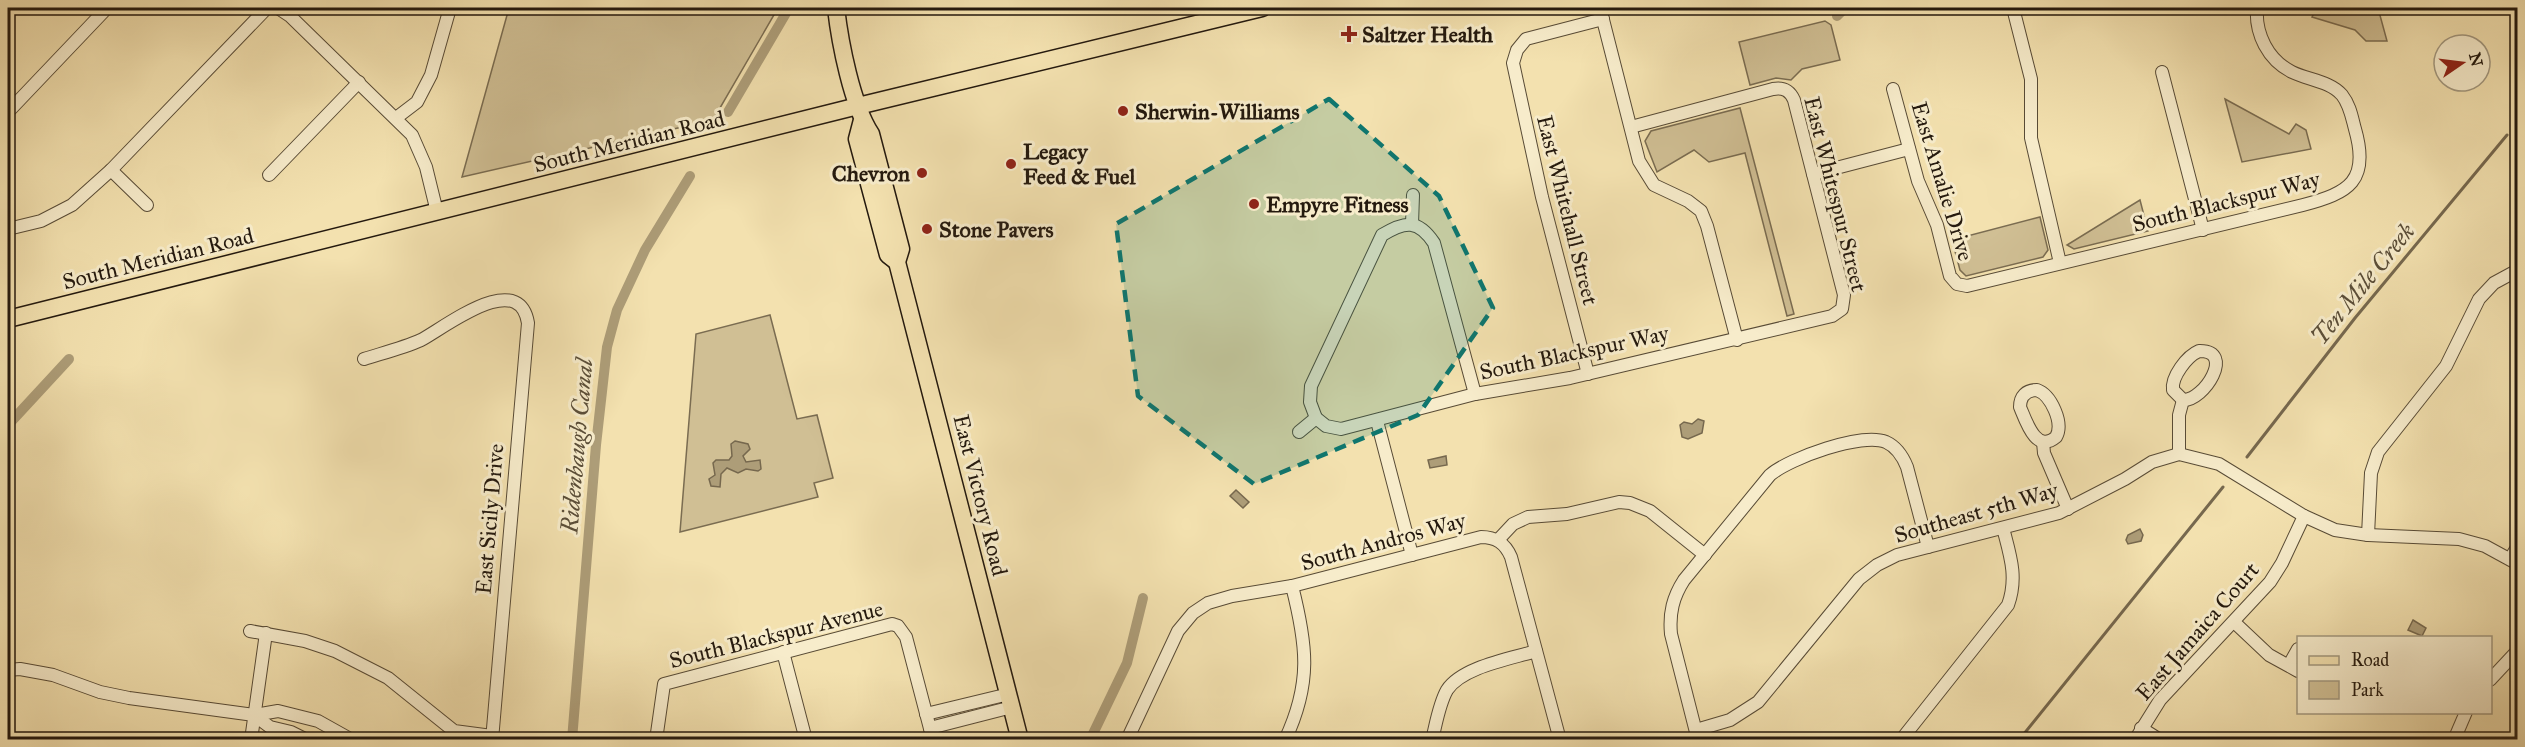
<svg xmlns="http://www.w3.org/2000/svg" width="2525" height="747" font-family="'IM FELL Great Primer',serif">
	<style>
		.green { fill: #d0bf94; stroke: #7a6c51; stroke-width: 1.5 }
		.water { fill: #ad9d78; stroke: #76684e; stroke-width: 1.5 }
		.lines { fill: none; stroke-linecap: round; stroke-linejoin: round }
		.stream { stroke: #76684e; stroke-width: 3 }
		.canal { stroke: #ad9d78; stroke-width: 10 }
		.minor-casing { stroke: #584b36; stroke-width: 14 }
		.major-casing { stroke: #24190e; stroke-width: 19 }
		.minor { stroke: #f7eccb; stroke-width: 12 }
		.major { stroke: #f3e1af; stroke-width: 16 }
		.marked { fill: #0f766e; fill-opacity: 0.2; stroke: #0f766e; stroke-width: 4.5; stroke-dasharray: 12 8; stroke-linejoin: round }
		.poi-dot { fill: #8f2418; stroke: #f7eccb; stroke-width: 2 }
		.labels { text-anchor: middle; stroke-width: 6; stroke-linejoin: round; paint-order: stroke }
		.poi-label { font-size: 22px; font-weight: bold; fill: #24190e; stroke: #f7eccb; text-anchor: start }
		.street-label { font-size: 22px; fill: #24190e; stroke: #f7eccb }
		.water-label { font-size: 24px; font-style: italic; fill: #5b4e38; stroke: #f7eccb }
	</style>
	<rect width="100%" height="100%" fill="#f3e1af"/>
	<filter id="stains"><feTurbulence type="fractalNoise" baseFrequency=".00333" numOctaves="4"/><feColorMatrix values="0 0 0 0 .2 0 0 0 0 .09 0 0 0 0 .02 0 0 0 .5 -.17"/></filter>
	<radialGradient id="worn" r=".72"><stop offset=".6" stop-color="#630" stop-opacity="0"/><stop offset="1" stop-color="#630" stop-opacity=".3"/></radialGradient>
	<g class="green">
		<polygon points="509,8 778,8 713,120 462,177"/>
		<polygon points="2317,8 2378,8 2387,41 2366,41 2355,30 2312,17"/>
		<polygon points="1825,21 1831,25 1840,60 1802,69 1791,80 1776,78 1750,85 1739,42"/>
		<polygon points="2225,99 2289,134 2296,124 2306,130 2311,149 2242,162"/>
		<polygon points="1740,108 1794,314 1787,316 1745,153 1709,162 1694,150 1657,172 1645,141 1651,131"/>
		<polygon points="2140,200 2148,231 2074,249 2067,245"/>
		<polygon points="2040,217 2048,250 2043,257 1966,276 1960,270 1952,240"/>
		<polygon points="770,315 797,419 817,415 833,478 814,483 818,497 680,532 696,334"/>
	</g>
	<g class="water">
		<polygon points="1698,419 1704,421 1702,433 1688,439 1682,437 1680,425 1684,422 1692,424"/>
		<polygon points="735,441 748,444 750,449 743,456 746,462 760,460 761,469 758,471 746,469 738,473 727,468 721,474 720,487 711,486 709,479 715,475 713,463 716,460 729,460 732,456 731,444"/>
		<polygon points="1446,456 1447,465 1430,468 1428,460"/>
		<polygon points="1236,490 1249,502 1243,508 1230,496"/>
		<polygon points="2140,529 2143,535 2141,541 2128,544 2126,540 2128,535"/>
		<polygon points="2413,620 2426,628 2422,636 2408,630"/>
	</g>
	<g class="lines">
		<g class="stream">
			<polyline points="2247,457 2355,318 2507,135"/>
			<polyline points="2019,740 2223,487"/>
		</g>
		<g class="canal">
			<polyline points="1837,16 1845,8"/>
			<polyline points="728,112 789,8"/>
			<polyline points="8,425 69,359"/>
			<polyline points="572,740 596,445 607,347 617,310 645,250 690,176"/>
			<polyline points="1090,740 1127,663 1143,598"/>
		</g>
		<defs>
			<g id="minor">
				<polyline points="278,8 290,16 412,135 426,167 437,212"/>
				<polyline points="1600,8 1639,161 1654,185 1688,201 1701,211 1707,226 1737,340"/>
				<polyline points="2013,8 2031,79 2031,138 2060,263"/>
				<polyline points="2162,72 2203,230"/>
				<path d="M1893,89L1918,181L1937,225L1950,276L1957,284L1967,286L2303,205C2349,193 2370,181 2355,129C2352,118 2350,105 2342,95C2330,81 2308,80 2292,72C2268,60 2255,34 2257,8"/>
				<polyline points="8,112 107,8"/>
				<polyline points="396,118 417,102 431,75 450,8"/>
				<polyline points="111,170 147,205"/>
				<polyline points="1813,174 1909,149"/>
				<polyline points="269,175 359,82"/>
				<polyline points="1412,224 1413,195"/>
				<polyline points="8,229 41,221 72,205 111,170 267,8"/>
				<path d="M2199,351C2236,350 2204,401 2183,400L2173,390C2171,377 2187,356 2199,351Z"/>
				<path d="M364,359C383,353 403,348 421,340C444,328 519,268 528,323L492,740"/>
				<polyline points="1588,374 1542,197 1513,63 1517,50 1526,39 1603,19"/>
				<path d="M2037,390C2051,395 2064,423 2056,437C2036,454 2026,421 2020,407C2020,396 2026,390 2037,390Z"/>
				<path d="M1316,418L1326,426L1341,429L1475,394L1570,378L1832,316L1842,309L1844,295L1794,100C1790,91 1784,87 1773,89L1631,127"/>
				<path d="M1316,418L1310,402L1311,386L1382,235C1405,221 1418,219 1434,243L1475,394"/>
				<polyline points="1377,421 1412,555"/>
				<polyline points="1299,432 1316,418"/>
				<polyline points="2043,442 2044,453 2068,509"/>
				<polyline points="2179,454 2179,415 2183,400"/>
				<polyline points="2368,535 2371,473 2378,452 2446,366 2479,299 2494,283 2518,270"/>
				<polyline points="1498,540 1513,524 1528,517 1567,514 1619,502 1630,503 1650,511 1705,555"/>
				<polyline points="2510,559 2518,546"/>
				<polyline points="2234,622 2269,655 2298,671"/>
				<polyline points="250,631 305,641 335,651 388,678 454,731 492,736"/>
				<polyline points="783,652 806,740"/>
				<polyline points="2289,665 2298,649"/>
				<polyline points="8,670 20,669 53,675 100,692 129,698 254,715 278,711 318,721 352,740"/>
				<polyline points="2490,680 2518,650"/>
				<polyline points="926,714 1009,694"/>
				<polyline points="254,715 270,727 291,732 307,740"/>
				<polyline points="930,728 1012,707"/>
				<polyline points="2141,728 2160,740"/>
				<polyline points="1696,730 1730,720 1758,702 1859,579 1877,565 1897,555 2059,513 2125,479 2152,462 2179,454 2219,464 2304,516 2335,530 2368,535 2459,539 2485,546 2518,564"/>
				<polyline points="251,740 266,633"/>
				<polyline points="656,740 664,684 892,624 898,626 906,637 933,740"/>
				<path d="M1127,740L1178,631L1193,613L1208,603L1232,596L1292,586L1481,537C1496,537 1505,543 1511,557L1560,740"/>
				<path d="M1285,740C1312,683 1307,645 1292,586"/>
				<path d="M1432,740C1436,724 1439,704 1447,690C1462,667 1510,659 1536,651"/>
				<path d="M1698,740L1671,634C1669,613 1673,597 1684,580L1770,475C1790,458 1862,432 1886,442C1897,447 1903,457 1907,467L1928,547"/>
				<path d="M1901,740L2008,605C2018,577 2010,555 2003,528"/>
				<polyline points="2135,740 2160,700 2270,582 2282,563 2304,516"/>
				<polyline points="2454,740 2466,712"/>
			</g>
			<g id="major">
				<path d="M836,8C840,43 852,105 871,134L901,249L897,262L1020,740"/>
				<polyline points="862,120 857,139 888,255 897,262"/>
				<polyline points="8,319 858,106 1262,8"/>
			</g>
		</defs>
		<use href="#minor" class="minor-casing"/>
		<use href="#major" class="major-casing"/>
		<use href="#minor" class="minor"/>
		<use href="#major" class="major"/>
	</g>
	<path class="marked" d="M1329,99L1439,196L1493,308L1418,415L1254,484L1138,396L1116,224Z"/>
	<g class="poi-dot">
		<path d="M1346 25h6v6h6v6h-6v6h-6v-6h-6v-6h6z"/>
		<circle cx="1123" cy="111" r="6"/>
		<circle cx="1011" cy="164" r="6"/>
		<circle cx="922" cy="173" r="6"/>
		<circle cx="1254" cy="204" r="6"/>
		<circle cx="927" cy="229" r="6"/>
	</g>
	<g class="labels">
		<g class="poi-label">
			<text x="1362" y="42">Saltzer Health</text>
			<text x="1135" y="119">Sherwin-Williams</text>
			<text x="1023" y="159">Legacy<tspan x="1023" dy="25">Feed &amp; Fuel</tspan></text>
			<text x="910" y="181" text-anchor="end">Chevron</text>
			<text x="1266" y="212">Empyre Fitness</text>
			<text x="939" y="237">Stone Pavers</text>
		</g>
		<g class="street-label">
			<text transform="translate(629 141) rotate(-14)" y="8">South Meridian Road</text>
			<text transform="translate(1943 181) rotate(73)" y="8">East Amalie Drive</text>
			<text transform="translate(1836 194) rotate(76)" y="8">East Whitespur Street</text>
			<text transform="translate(2226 201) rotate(-14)" y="8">South Blackspur Way</text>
			<text transform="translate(1568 210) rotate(76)" y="8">East Whitehall Street</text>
			<text transform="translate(158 258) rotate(-14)" y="8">South Meridian Road</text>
			<text transform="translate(1574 352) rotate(-12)" y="8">South Blackspur Way</text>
			<text transform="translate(981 495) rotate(76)" y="8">East Victory Road</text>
			<text transform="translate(1976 512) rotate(-16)" y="8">Southeast 5th Way</text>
			<text transform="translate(489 519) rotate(-85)" y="8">East Sicily Drive</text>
			<text transform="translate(1383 541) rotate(-15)" y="8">South Andros Way</text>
			<text transform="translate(2197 631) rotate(-49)" y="8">East Jamaica Court</text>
			<text transform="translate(776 634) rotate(-14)" y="8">South Blackspur Avenue</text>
		</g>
		<g class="water-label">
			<text transform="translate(2363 284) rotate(-51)" y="8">Ten Mile Creek</text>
			<text transform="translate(577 446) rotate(-85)" y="8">Ridenbaugh Canal</text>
		</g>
	</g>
	<rect width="2525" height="747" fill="none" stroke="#f3e1af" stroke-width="30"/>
	<rect x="9" y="9" width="2507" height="729" fill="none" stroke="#24190e" stroke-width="3"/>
	<rect x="15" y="15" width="2495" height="717" fill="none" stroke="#24190e" stroke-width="1.5"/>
	<rect x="2297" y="636" width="195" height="78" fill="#f7eccb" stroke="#a3987f" stroke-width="1.5"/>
	<rect x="2309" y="656" width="30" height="9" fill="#f3e1af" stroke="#a3987f" stroke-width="1.5"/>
	<text x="2351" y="666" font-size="18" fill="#24190e">Road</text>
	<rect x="2309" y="681" width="30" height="18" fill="#d0bf94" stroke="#a3987f" stroke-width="1.5"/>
	<text x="2351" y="696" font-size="18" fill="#24190e">Park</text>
	<g transform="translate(2462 63) rotate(76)"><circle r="28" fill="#f7eccb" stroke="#a3987f" stroke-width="1.5"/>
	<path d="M0-4.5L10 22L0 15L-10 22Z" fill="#8f2418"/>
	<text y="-9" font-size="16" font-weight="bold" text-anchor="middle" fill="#24190e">N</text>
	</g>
	<rect width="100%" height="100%" filter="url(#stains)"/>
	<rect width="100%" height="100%" fill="url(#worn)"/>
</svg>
